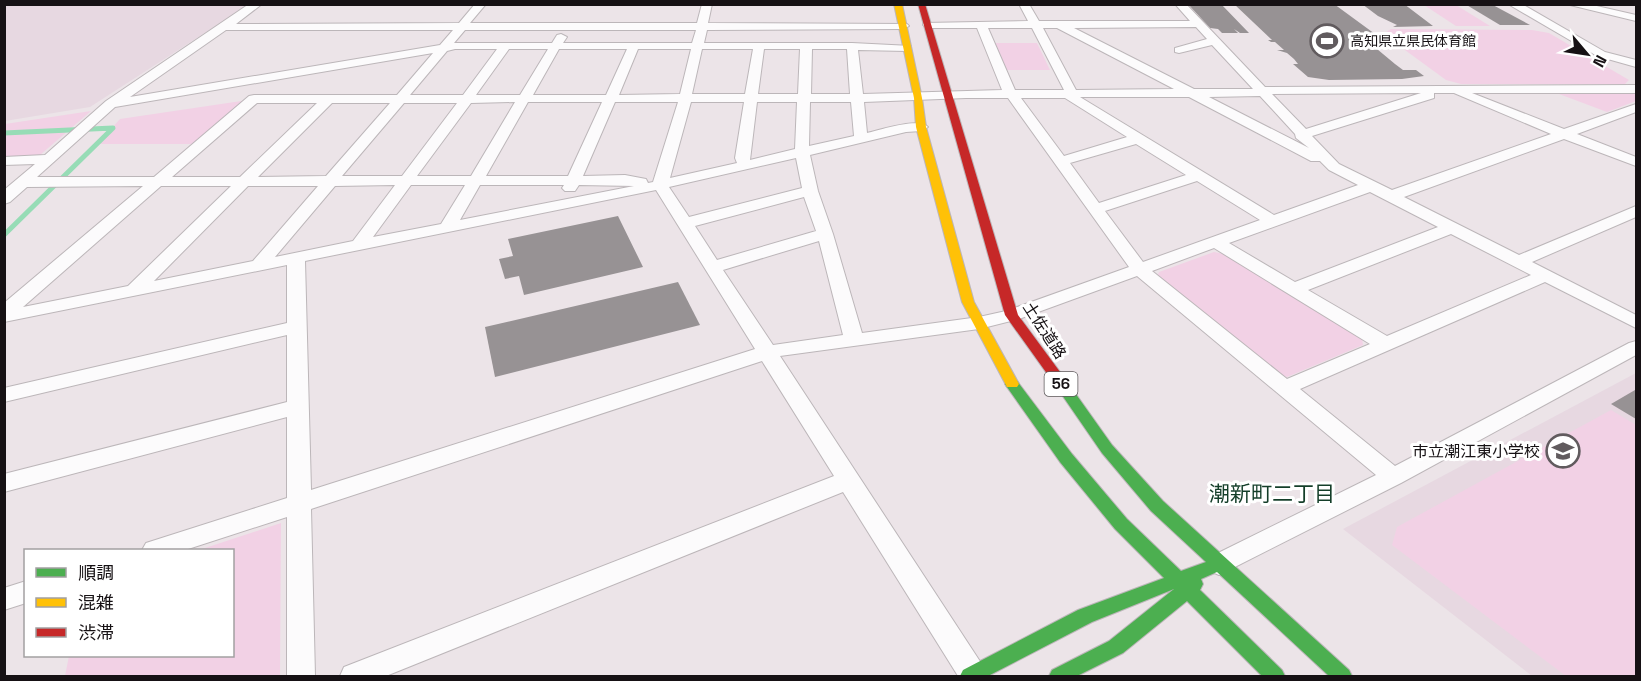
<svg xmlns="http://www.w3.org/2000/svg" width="1641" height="681" font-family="'Space Grotesk','Noto Sans JP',sans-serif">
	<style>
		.built { fill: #e7d8e1 }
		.green { fill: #f2d1e5 }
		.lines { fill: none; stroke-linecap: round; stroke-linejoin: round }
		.stream { stroke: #97dcb6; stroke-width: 5 }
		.building { fill: #979294 }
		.street-casing { stroke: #bcb6b9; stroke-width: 2 }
		.fast-casing { stroke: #bcb6b9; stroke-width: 2 }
		.slow-casing { stroke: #bcb6b9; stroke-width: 2 }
		.jam-casing { stroke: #bcb6b9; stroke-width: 2 }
		.street { fill: #fcfbfc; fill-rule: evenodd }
		.fast { fill: #4caf50; fill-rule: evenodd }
		.slow { fill: #ffc107; fill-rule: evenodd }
		.jam { fill: #c62828; fill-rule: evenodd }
		.labels { text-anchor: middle; stroke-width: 6; stroke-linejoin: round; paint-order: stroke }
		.far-poi-label { font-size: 14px; fill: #161114; stroke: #fff; text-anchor: start }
		.shield { fill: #fff; stroke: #5c585a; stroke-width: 1.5 }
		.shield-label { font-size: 15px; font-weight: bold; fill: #161114 }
		.street-label { font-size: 16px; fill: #161114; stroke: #fff }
		.poi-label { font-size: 16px; fill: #161114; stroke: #fff; text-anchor: end }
		.near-neighbourhood-label { font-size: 21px; fill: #143e29; stroke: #fff }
	</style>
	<rect width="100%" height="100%" fill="#ece4e8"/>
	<g class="built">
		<polygon points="5,4 248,4 248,5 90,107 5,121"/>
		<polygon points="1636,373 1636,676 1532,676 1343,529"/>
	</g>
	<g class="green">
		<polygon points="1424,5 1456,5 1490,26 1456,26"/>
		<polygon points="1391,29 1532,30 1549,33 1629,80 1625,84 1461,84 1446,80 1383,34"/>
		<polygon points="993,43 1037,43 1050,70 1004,70"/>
		<polygon points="1551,91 1636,91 1636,101 1607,112"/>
		<polygon points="248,100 197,144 98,144 120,119"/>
		<polygon points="91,111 40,155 5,157 5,124"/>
		<polygon points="1214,252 1224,254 1362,338 1363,345 1287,377 1276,374 1157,277 1159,272"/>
		<polygon points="1611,410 1636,425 1636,676 1566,676 1392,545 1397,527"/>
		<polygon points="281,523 280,676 65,676 69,656 232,656 232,550 199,550"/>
	</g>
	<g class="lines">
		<polyline class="stream" points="4,133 113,128 4,235"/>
	</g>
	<g class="building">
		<polygon points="1188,4 1221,4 1249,33 1240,33 1234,29 1238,33 1222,33 1218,29 1210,28"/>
		<polygon points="1234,4 1334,4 1390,45 1394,49 1377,49 1395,64 1403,70 1416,70 1424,76 1402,79 1329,80 1308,77 1293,64 1298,64 1294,59 1287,53 1277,50 1284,50 1275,42 1271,42 1268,40 1272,40"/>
		<polygon points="1362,4 1404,4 1433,26 1393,27 1397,25 1378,16"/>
		<polygon points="1465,4 1491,4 1530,25 1500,25"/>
		<polygon points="618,216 643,267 524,295 519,276 505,279 499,259 513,256 508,239"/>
		<polygon points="678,282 700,325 495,377 485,327"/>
		<polygon points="1635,390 1636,391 1636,419 1611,404"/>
	</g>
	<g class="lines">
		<defs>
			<g id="street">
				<path d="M249,4H262L236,24L459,23L475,4H486L470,23H697L702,4H712L708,23L907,24L909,26L903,29L707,30L704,43H852L911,46V50L907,51L858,50L863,94L1002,90L977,28H928L923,25L924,23L1028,21L1019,4H1029L1039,21H1190L1175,4H1186L1265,87L1636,85V93H1472L1564,129L1636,104V112L1577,134L1636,157V166L1564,139L1404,197L1519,255L1636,206V217L1532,262L1636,315V328L1545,282L1300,389L1395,466L1629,343L1636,341V355L1401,483L1219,575L1210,571L1206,564L1210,557L1376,475L1137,276L1019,319L979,329L780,356L983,666L987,676H958L843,492L386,676H340L344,667L834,476L762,361L311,509L315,676H287V517L185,550H142L146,543L287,498V417L4,492V474L287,402V335L4,402V388L287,323V265L4,322V303L143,186L27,187L10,202L4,204V190L35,164L4,165V157L45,155L106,101ZM1196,27L1207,39L1175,48V52L1179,53L1212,45L1253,89H1194L1074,28ZM988,28H1032L1064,90H1015ZM1043,28H1057L1174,89L1076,90ZM226,30H453L440,45L130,97ZM465,30H696L692,43H563L567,37L561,34L557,35L552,43H454ZM455,49H497L463,95H410L447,51ZM509,49H548L520,95H476ZM559,49H627L606,95H533ZM638,49H691L680,94L619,95ZM702,49H753L745,94H692ZM764,49H800L798,94H758ZM812,49H847L850,94H811ZM433,53L397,95H254L249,96L154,177H37L115,107ZM1421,93L1306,129L1272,94ZM1434,93H1454L1551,134L1392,190L1339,164L1312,136L1434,98ZM1260,96L1295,134L1296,138L1309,148L1209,97ZM1080,97H1189L1311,161H1320L1329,170L1358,185L1274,215ZM966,98H1008L1129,267L1006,311L979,317L862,333L833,234L818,191L810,155L906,132L921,131L928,127C918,117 881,130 867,133L864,102ZM1021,98H1065L1127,137L1064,156ZM515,102L471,176H417L471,103ZM528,102H602L568,176H486ZM615,102H678L653,182L648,183L646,179L625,175L583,176ZM691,102H744L735,158L737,163L670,178ZM757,102H797L795,149L750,160ZM810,102H851L854,136L809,146ZM257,103H317L240,177H172ZM332,103H390L326,176L258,177ZM404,103H457L402,176H342ZM1136,144L1186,175L1099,203L1070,163ZM796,158L802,188L689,217L669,187ZM1197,181L1260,220L1143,262L1105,211ZM395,185L353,241L275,257L335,186ZM411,185H465L441,224L373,237ZM480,185H564L562,188L565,191H575L579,185L634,186L460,220ZM161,186H231L128,286L23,307ZM248,186H318L253,261L154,281ZM656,190L755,349L311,490L305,261ZM1370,192L1438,227L1295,282L1229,243ZM804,197L816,231L717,260L695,226ZM1451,234L1531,275L1387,336L1308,290ZM819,241L843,335L773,345L723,270ZM1214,248L1370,344L1287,379L1152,271Z"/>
				<polygon points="1508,4 1522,4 1605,52 1636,60 1636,67 1597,56"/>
				<polygon points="1566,4 1588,4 1636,15 1636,21"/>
				<polygon points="26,581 26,603 4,610 4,588"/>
			</g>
			<polygon id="fast" points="1058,374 1063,376 1112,445 1163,501 1349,670 1352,676 1329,676 1217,572 1201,579 1203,584 1200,590 1282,670 1285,676 1262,676 1187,601 1123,653 1077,676 1049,676 1052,670 1109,641 1174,589 1092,622 988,676 960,676 963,670 1078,610 1164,578 1115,529 1060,462 1007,387 1005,384 1007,381 1017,381 1072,454 1127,519 1181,571 1206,562 1151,511 1102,453 1051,379"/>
			<polygon id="slow" points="894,4 902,4 922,98 926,127 974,302 1019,384 1017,387 1007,387 962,302 916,127 914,98"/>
			<polygon id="jam" points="918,4 925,4 1018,315 1063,376 1065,379 1063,382 1053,382 1005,315"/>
		</defs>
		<use href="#street" class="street-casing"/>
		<use href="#fast" class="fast-casing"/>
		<use href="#slow" class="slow-casing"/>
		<use href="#jam" class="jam-casing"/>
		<use href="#street" class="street"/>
		<use href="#fast" class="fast"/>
		<use href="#slow" class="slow"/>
		<use href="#jam" class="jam"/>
	</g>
	<defs>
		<symbol id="stadium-ring" viewBox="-11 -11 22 22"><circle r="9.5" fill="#fff" stroke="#615b5e" stroke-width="1.5"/><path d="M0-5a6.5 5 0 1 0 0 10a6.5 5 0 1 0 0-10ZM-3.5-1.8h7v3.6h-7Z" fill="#615b5e"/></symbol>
		<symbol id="school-ring" viewBox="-11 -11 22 22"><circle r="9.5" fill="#fff" stroke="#615b5e" stroke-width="1.5"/><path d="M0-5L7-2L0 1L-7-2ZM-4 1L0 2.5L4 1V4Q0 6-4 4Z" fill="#615b5e"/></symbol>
	</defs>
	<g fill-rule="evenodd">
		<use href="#stadium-ring" x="1308" y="22" width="38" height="38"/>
		<use href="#school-ring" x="1544" y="432" width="38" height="38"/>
	</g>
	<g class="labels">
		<g class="far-poi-label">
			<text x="1350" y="46">高知県立県民体育館</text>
		</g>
		<rect class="shield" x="1044.5" y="372" width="33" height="24" rx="4.5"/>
		<g class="shield-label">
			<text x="1061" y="389">56</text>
		</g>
		<g class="street-label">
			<text transform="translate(1045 330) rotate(57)" y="6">土佐道路</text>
		</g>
		<g class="poi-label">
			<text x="1540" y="457">市立潮江東小学校</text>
		</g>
		<g class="near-neighbourhood-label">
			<text x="1272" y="501">潮新町二丁目</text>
		</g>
	</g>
	<rect width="1641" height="681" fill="none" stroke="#161114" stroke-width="12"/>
	<rect x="24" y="549" width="210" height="108" fill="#ffffff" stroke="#a2a0a1" stroke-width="1.5"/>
	<rect x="36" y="568" width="30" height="9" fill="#4caf50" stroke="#a2a0a1" stroke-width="1.5"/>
	<text x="78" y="579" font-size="18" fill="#161114">順調</text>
	<rect x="36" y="598" width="30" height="9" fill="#ffc107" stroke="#a2a0a1" stroke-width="1.5"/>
	<text x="78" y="609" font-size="18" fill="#161114">混雑</text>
	<rect x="36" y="628" width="30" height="9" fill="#c62828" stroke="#a2a0a1" stroke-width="1.5"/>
	<text x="78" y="639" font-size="18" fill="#161114">渋滞</text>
	<g transform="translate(1587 54) rotate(119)" stroke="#ffffff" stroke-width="4.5" paint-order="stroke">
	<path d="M0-4.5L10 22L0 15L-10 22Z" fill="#161114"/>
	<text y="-9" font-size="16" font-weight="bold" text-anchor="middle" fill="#161114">N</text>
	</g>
</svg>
